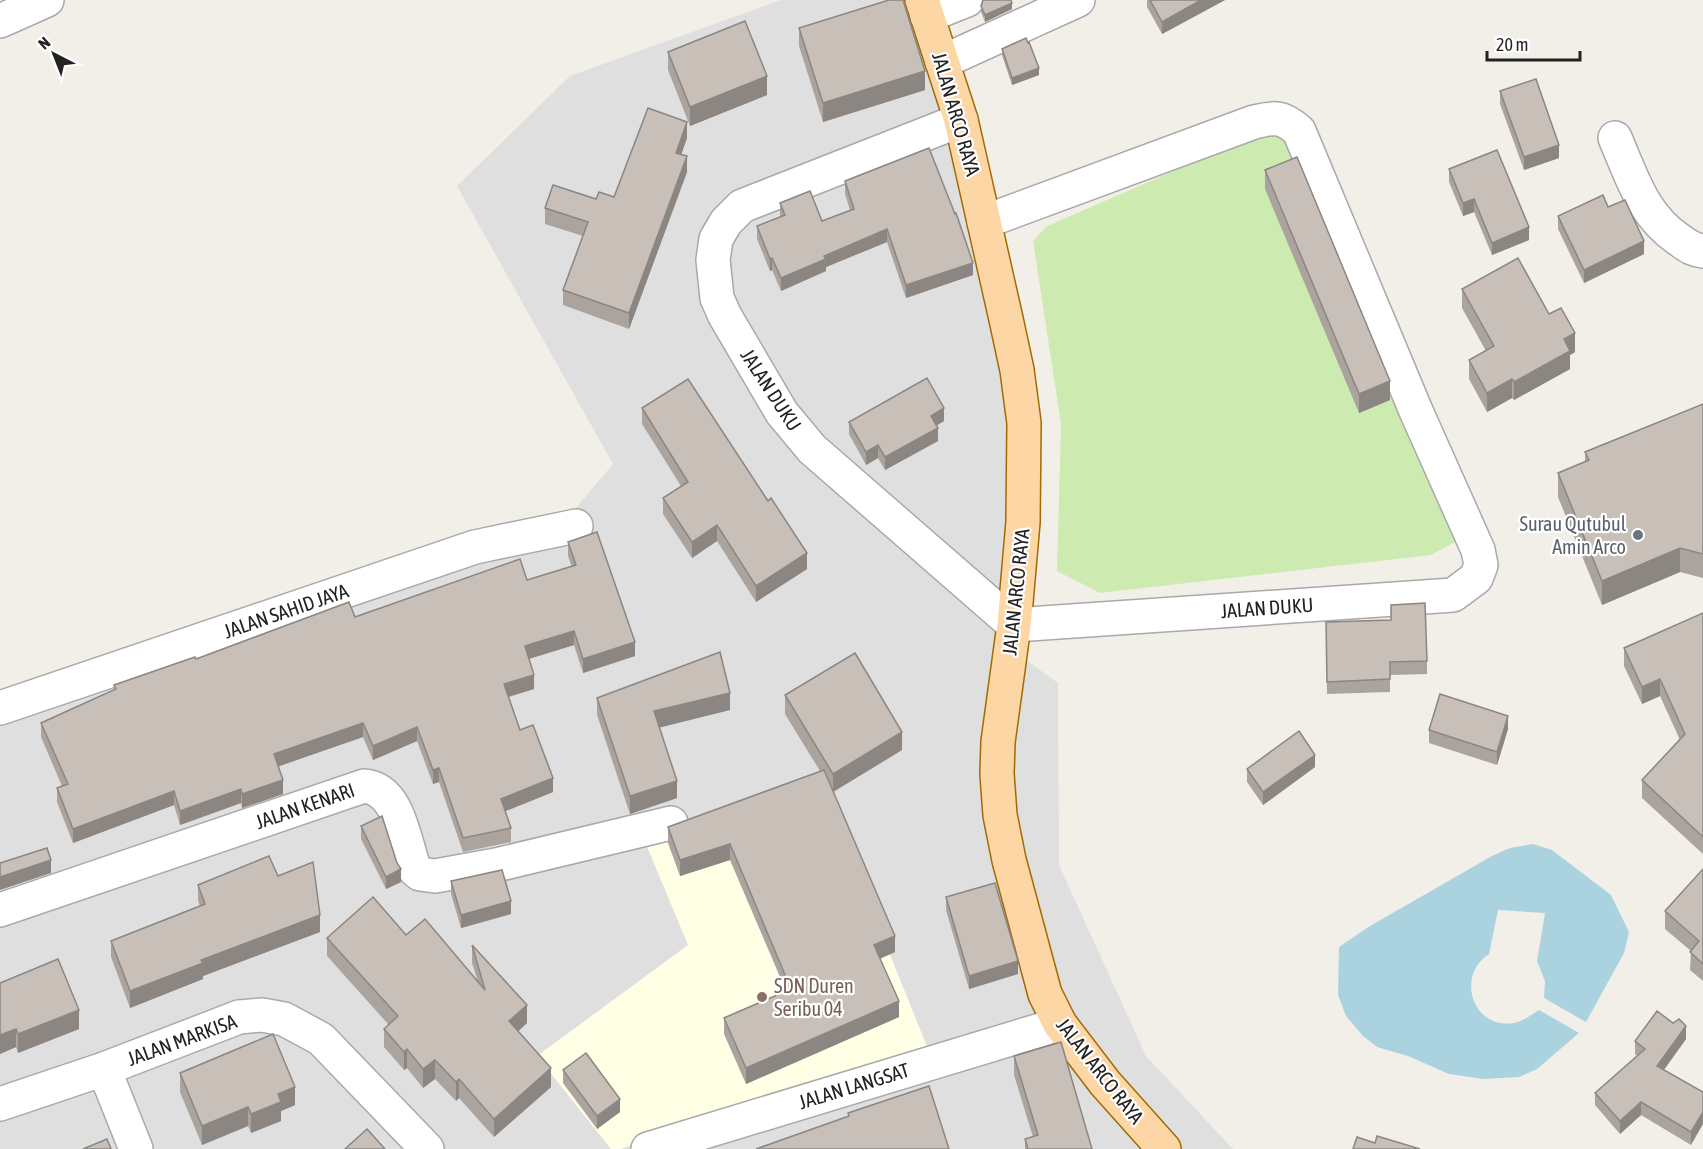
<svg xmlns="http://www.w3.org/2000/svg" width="1703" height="1149" font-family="'Asap Condensed',sans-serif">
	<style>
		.residential { fill: #e0dfdf }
		.education { fill: #ffffe5 }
		.grass { fill: #cdebb0 }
		.water { fill: #aad3df }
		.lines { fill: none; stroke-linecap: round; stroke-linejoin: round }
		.minor-casing { stroke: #a9a9a9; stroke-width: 36 }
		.major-casing { stroke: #a06b00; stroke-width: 36 }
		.minor { stroke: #fff; stroke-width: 33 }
		.major { stroke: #fcd6a4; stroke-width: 33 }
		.wall { fill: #aba49e }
		.shaded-wall { fill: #8b8681 }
		.building { fill: #c7bfb8; stroke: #8b8681; stroke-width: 1.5 }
		.worship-dot { fill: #6b7280; stroke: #fff; stroke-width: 2 }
		.education-dot { fill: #8d6e63; stroke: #fff; stroke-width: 2 }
		.labels { text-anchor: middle; stroke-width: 4.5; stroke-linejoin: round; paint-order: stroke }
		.street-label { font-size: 20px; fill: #222; stroke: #fff }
		.worship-label { font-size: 20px; fill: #5b616d; stroke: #fff; text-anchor: end }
		.education-label { font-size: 20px; fill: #785e54; stroke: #fff; text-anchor: start }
	</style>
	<rect width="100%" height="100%" fill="#f2efe9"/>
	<polygon class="residential" points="781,0 926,0 997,268 1018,518 1001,642 1058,683 1059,865 1146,1056 1233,1149 0,1149 0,698 570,515 613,464 457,186 570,76"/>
	<polygon class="education" points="824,791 928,1049 736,1107 621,1149 611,1149 537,1056 688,945 646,844"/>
	<polygon class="grass" points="1280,125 1460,539 1431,555 1100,593 1057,571 1061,424 1033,241 1047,226"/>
	<path class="water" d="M1533,844L1552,850L1611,895L1629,932L1624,953L1586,1022L1544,998L1545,981L1537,961L1545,913L1498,910L1489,954C1455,976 1473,1030 1514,1023C1524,1021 1531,1015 1539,1010L1579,1033L1537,1069L1519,1077L1483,1079L1449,1074L1408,1056L1377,1047L1363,1036L1346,1016L1338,995L1339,947L1370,926L1492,856L1510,848Z"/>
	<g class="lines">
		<defs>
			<g id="minor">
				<polyline points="927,16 967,0"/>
				<polyline points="0,21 47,0"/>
				<polyline points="942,62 1078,0"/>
				<path d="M961,120L742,206L726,222L716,239L713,260L717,298L725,316L782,413L812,449L1014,625L1453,595L1476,578L1481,565L1478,550L1416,411L1299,131C1282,116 1275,117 1254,122L984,222"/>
				<path d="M1615,138C1632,177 1642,214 1678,239C1687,245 1692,250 1703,251"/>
				<polyline points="0,708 475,547 576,526"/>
				<path d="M0,910L364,786C400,789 404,842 415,870L420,874L435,876L496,865L671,823"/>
				<polyline points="104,1069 136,1149"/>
				<polyline points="0,1104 104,1069 239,1017 262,1015 284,1019 321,1039 427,1149"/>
				<polyline points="648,1149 1060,1024"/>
			</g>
			<polyline id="major" points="922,0 961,120 1006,319 1017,370 1024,423 1023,522 1014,625 998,742 997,774 1000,815 1009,860 1045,994 1060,1024 1105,1083 1164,1149"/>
		</defs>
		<use href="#minor" class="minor-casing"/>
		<use href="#major" class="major-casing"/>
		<use href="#minor" class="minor"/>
		<use href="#major" class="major"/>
	</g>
	<g class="wall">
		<polygon points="1147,0 1225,0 1162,34 1147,7"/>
		<polygon points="981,6 1012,9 985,22 981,12"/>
		<polygon points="799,28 925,90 823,122 799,46"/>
		<polygon points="1002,49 1039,75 1012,85 1002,55"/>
		<polygon points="668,52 767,95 690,126 668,70"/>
		<polygon points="1500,91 1559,158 1524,170 1500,104"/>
		<polygon points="687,138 681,155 687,172 629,329 563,305 563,290 583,236 545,224 545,208 614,197"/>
		<polygon points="1449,169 1529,240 1492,255 1474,212 1463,216 1449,182"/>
		<polygon points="1265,170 1390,400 1359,413 1265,189"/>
		<polygon points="845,181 973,275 906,298 887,242 826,267 826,271 781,291 772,270 770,271 757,239 757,226 780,217 780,203 822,221 850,210 845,194"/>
		<polygon points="1558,216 1644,254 1584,283 1558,229"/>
		<polygon points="1462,289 1575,352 1570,355 1570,369 1514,400 1512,398 1487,412 1469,379 1469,360 1486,351 1462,308"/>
		<polygon points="1703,404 1703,578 1680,572 1602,605 1558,497 1558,473 1585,462 1585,452"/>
		<polygon points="642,408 807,569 756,602 717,541 692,558 663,514 663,498 681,486 642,424"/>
		<polygon points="944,421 937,425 938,441 885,470 878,458 866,465 849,434 849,422"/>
		<polygon points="568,542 635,656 583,673 574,645 529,659 534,689 509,697 520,730 553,792 505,811 511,828 511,842 463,852 439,782 433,784 417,741 373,760 363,737 278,766 283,794 242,808 241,803 180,825 174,805 73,843 57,802 57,788 62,786 41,737 41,723 114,690 114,685 196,659 355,617 527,580 572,567 568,556"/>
		<polygon points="1703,613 1703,854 1642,798 1642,780 1680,740 1660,696 1642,704 1624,666 1624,648"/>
		<polygon points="1326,622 1427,661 1427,674 1390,675 1390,692 1327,694"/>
		<polygon points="785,695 902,750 833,792 895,952 880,959 899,1017 746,1084 724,1034 724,1018 786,991 730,860 680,876 668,843 668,827 820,771 785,714"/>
		<polygon points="597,698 730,710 659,727 677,798 630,814 597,715"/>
		<polygon points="1508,729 1497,765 1429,743 1429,730"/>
		<polygon points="1315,767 1263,805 1247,782 1247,769"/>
		<polygon points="361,826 401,882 386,889 361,839"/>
		<polygon points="1703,869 1703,981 1690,970 1691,951 1665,929 1665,911"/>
		<polygon points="278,876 320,932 203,976 203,979 130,1008 111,957 111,941 200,906 198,901 198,885"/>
		<polygon points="451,881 511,914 461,928 451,894"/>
		<polygon points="946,897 1018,974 969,989 946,910"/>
		<polygon points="406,935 477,979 472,963 472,945 527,1023 518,1031 551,1087 494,1137 459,1098 456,1101 435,1079 423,1088 407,1068 404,1070 384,1047 384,1029 388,1024 327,956 327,938"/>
		<polygon points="0,983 79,1029 18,1053 16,1047 0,1054"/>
		<polygon points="1686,1039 1664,1070 1703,1092 1691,1145 1641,1115 1620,1134 1595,1105 1595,1093 1637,1056 1635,1054 1635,1041"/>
		<polygon points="1014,1056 1092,1149 1025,1149 1025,1139 1033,1137 1014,1075"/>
		<polygon points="563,1070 620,1112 597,1129 563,1083"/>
		<polygon points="180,1073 295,1105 281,1111 281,1121 251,1133 248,1126 202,1145 180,1092"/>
	</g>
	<g class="shaded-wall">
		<polygon points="1201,0 1225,0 1162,34 1162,22"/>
		<polygon points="1012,3 1012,9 985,22 985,15"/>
		<polygon points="1039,68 1039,75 1012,85 1012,78"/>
		<polygon points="925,71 925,90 823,122 823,103"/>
		<polygon points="767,76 767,95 690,126 690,107"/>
		<polygon points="687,122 687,138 676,169 676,153"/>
		<polygon points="1559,145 1559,158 1524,170 1524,157"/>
		<polygon points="687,156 687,172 629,329 629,313"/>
		<polygon points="1474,199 1474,212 1463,216 1463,203"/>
		<polygon points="1529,227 1529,240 1492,255 1492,243"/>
		<polygon points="887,229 887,242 826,267 826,271 781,291 781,278 824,256"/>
		<polygon points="1644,241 1644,254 1584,283 1584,270"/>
		<polygon points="772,258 772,270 770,271 770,259"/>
		<polygon points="973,263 973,275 906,298 906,285"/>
		<polygon points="1575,333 1575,352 1570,355 1570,369 1514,400 1514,382 1564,339"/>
		<polygon points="1512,379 1512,398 1487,412 1487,393"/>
		<polygon points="1390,381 1390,400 1359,413 1359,394"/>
		<polygon points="944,408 944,421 931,429 931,416"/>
		<polygon points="938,428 938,441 885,470 885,457"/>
		<polygon points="878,445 878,458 866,465 866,452"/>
		<polygon points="717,525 717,541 692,558 692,542"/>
		<polygon points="1680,548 1680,572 1602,605 1602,581"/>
		<polygon points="807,553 807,569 756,602 756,586"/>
		<polygon points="574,631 574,645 525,660 525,646"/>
		<polygon points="635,642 635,656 583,673 583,659"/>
		<polygon points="534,675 534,689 504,698 504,684"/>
		<polygon points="1660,679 1660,696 1642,704 1642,687"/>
		<polygon points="730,693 730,710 654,729 654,711"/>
		<polygon points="1508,716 1508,729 1497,765 1497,752"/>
		<polygon points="363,723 363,737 274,768 274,754"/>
		<polygon points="417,727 417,741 373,760 373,746"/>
		<polygon points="902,732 902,750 833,792 833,774"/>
		<polygon points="1315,755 1315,767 1263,805 1263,792"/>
		<polygon points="439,768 439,782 433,784 433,770"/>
		<polygon points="553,778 553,792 501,813 501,799"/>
		<polygon points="283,780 283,794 242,808 242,794"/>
		<polygon points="677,781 677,798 630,814 630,796"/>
		<polygon points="241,789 241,803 180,825 180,811"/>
		<polygon points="174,791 174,805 73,843 73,829"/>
		<polygon points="730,844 730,860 680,876 680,860"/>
		<polygon points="51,860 51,873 0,890 0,877"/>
		<polygon points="401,869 401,882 386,889 386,877"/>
		<polygon points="511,901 511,914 461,928 461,915"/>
		<polygon points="320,915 320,932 203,976 203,979 130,1008 130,991 201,960"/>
		<polygon points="895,936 895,952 874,961 874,945"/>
		<polygon points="1018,961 1018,974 969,989 969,976"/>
		<polygon points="899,1001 899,1017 746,1084 746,1068"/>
		<polygon points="527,1005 527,1023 509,1040 509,1021"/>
		<polygon points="79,1010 79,1029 18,1053 18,1034"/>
		<polygon points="1686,1026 1686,1039 1657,1079 1657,1066"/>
		<polygon points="16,1029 16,1047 0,1054 0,1035"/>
		<polygon points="407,1049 407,1068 404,1070 404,1052"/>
		<polygon points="435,1060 435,1079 423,1088 423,1069"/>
		<polygon points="551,1068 551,1087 494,1137 494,1119"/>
		<polygon points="459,1079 459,1098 456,1101 456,1082"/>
		<polygon points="295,1087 295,1105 281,1111 281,1121 251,1133 251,1114 278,1094"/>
		<polygon points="620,1099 620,1112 597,1129 597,1116"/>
		<polygon points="1641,1102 1641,1115 1620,1134 1620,1121"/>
		<polygon points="248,1107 248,1126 202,1145 202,1126"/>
		<polygon points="1703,1112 1703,1124 1691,1145 1691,1132"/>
	</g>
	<g class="building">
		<polygon points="889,0 903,0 925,71 823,103 799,28"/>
		<polygon points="983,0 1011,0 1012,3 985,15 981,6"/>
		<polygon points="1150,0 1201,0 1162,22"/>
		<polygon points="745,21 767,76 690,107 668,52"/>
		<polygon points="1026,38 1028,43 1029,42 1039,68 1012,78 1002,49"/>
		<polygon points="1536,79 1559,145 1524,157 1500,91"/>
		<polygon points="648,108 687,122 676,153 687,156 629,313 563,290 588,222 545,208 553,185 596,199 599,192 614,197"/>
		<polygon points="929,148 955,214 956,213 973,263 906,285 887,229 824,256 826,259 781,278 772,258 770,259 757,226 785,215 780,203 810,191 822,221 854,209 845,181"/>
		<polygon points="1497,150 1529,227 1492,243 1474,199 1463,203 1449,169"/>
		<polygon points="1297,157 1390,381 1359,394 1265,170"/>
		<polygon points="1603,195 1608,207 1625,200 1644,241 1584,270 1558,216"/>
		<polygon points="1518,258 1549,314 1561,308 1575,333 1564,339 1570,351 1514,382 1512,379 1487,393 1469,360 1494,346 1462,289"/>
		<polygon points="927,378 944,408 931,416 938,428 885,457 878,445 866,452 849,422"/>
		<polygon points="688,379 768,501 771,498 807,553 756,586 717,525 692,542 663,498 688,482 642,408"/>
		<polygon points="1703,404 1703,554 1680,548 1602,581 1558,473 1589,460 1585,452"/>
		<polygon points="597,532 635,642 583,659 574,631 525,646 534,675 504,684 520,730 533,725 553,778 501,799 511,828 463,838 439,768 433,770 417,727 373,746 363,723 274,754 283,780 242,794 241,789 180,811 174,791 73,829 57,788 68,784 41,723 116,689 114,685 195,657 196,659 349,602 355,617 520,559 527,580 576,565 568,542"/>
		<polygon points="1425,603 1427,661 1390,662 1390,679 1327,682 1326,622 1391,620 1391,605"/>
		<polygon points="1703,613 1703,837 1642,780 1685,734 1660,679 1642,687 1624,648"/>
		<polygon points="720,652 730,693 654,711 677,781 630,796 597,698"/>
		<polygon points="855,653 902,732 833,774 785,695"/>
		<polygon points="1440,694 1508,716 1497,752 1429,730"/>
		<polygon points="1299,731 1315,755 1263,792 1247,769"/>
		<polygon points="824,770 895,936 874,945 899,1001 746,1068 724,1018 791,989 730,844 680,860 668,827"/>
		<polygon points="382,816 397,863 401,869 386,877 361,826"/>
		<polygon points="47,848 51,860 0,877 0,863"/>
		<polygon points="269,856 278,876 313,862 320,915 201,960 203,963 130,991 111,941 205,904 198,885"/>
		<polygon points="1703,869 1703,964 1690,952 1699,941 1665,911"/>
		<polygon points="502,870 511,901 461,915 451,881"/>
		<polygon points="995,883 1018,961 969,976 946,897"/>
		<polygon points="373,897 406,935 425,919 485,990 472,945 527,1005 509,1021 551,1068 494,1119 459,1079 456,1082 435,1060 423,1069 407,1049 404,1052 384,1029 398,1016 327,938"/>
		<polygon points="58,959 79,1010 18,1034 16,1029 0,1035 0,983"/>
		<polygon points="1657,1011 1673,1023 1679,1019 1686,1026 1657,1066 1703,1092 1703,1112 1691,1132 1641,1102 1620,1121 1595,1093 1645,1049 1635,1041"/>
		<polygon points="273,1034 295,1087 278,1094 281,1102 251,1114 248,1107 202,1126 180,1073"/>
		<polygon points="1061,1042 1092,1149 1028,1149 1025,1139 1038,1135 1014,1056"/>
		<polygon points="586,1053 620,1099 597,1116 563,1070"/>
		<polygon points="929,1086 949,1149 756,1149 849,1116 848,1113"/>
		<polygon points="367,1129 385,1149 345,1149"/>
		<polygon points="1377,1136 1420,1149 1353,1149 1357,1137 1375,1143"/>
		<polygon points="107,1139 111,1149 83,1149"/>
	</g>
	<circle class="worship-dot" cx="1638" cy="535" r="6"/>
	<circle class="education-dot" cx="762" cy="997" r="6"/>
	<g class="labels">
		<g class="street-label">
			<text transform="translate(956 114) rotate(74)" y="7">JALAN ARCO RAYA</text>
			<text transform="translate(771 390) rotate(57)" y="7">JALAN DUKU</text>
			<text transform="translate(1016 592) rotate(-84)" y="7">JALAN ARCO RAYA</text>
			<text transform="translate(1267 608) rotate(-4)" y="7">JALAN DUKU</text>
			<text transform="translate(286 611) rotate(-19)" y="7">JALAN SAHID JAYA</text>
			<text transform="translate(305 806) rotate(-19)" y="7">JALAN KENARI</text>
			<text transform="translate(182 1040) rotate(-20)" y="7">JALAN MARKISA</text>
			<text transform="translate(1100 1071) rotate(52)" y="7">JALAN ARCO RAYA</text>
			<text transform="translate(854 1086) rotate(-17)" y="7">JALAN LANGSAT</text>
		</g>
		<g class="worship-label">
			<text x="1626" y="531">Surau Qutubul<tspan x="1626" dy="23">Amin Arco</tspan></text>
		</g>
		<g class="education-label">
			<text x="774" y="993">SDN Duren<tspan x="774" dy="23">Seribu 04</tspan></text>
		</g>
	</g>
	<g transform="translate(54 54) rotate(318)" stroke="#ffffff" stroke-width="4.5" paint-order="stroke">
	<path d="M0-4.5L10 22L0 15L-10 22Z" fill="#222222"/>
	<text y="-9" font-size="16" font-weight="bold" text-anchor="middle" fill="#222222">N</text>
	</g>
	<path d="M1487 51v9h93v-9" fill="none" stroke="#222222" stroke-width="3"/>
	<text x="1496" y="51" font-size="18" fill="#222222" stroke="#ffffff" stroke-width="4.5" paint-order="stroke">20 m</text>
</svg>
